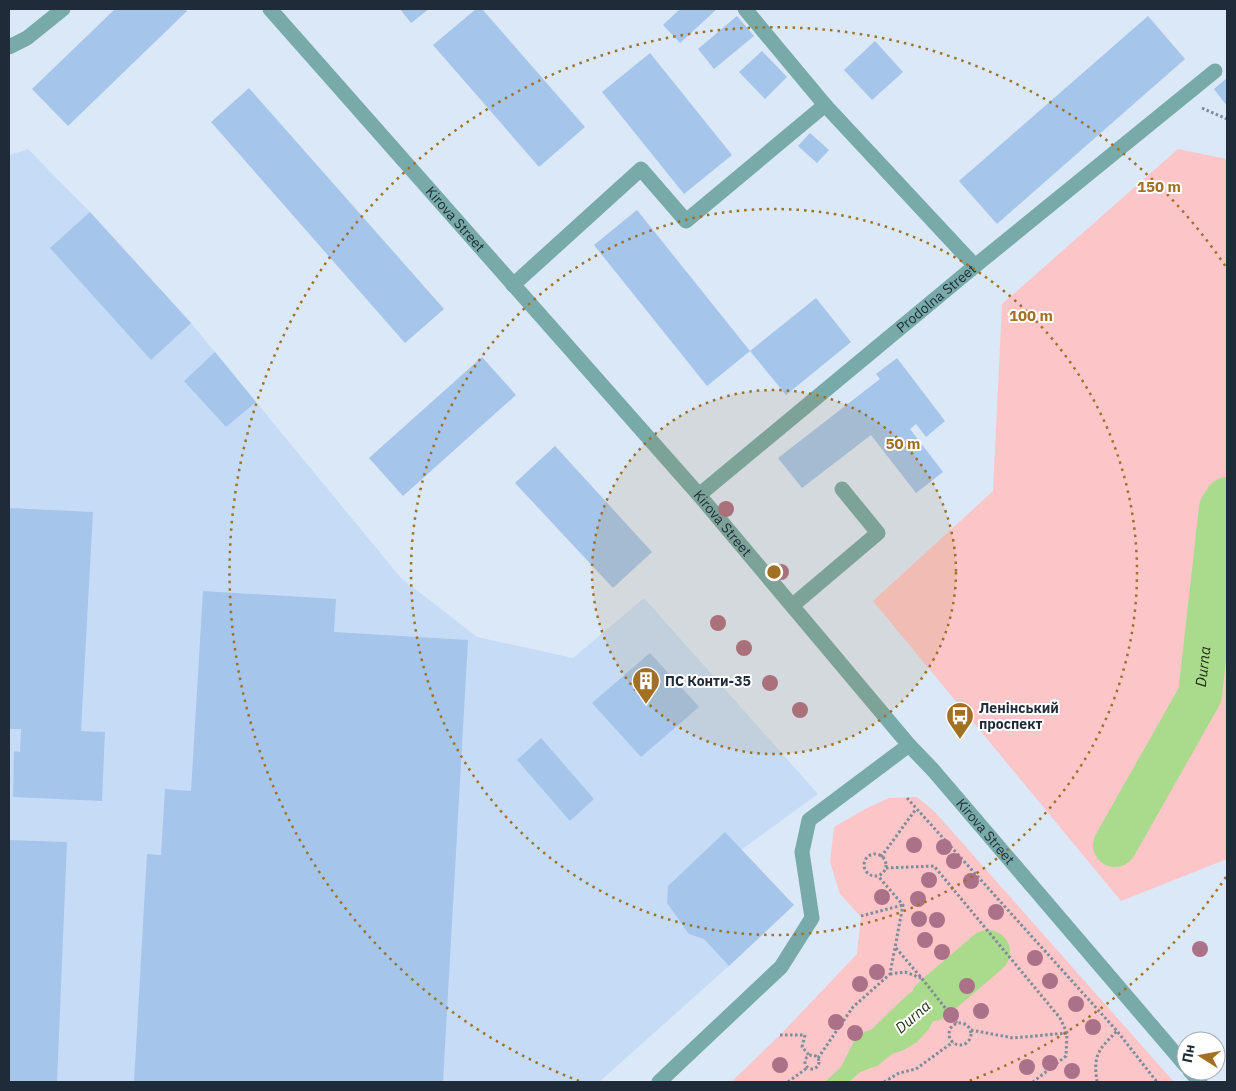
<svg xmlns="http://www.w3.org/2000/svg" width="1236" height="1091" font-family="'IBM Plex Sans',sans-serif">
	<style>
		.built { fill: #c6dcf6 }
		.green { fill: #fcc6c9 }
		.water { fill: #aada8b }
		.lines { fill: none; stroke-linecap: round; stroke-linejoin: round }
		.river { stroke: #aada8b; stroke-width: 44 }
		.building { fill: #a6c5ea }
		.path { stroke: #7e8b99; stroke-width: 3; stroke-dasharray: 2.5 2.5; stroke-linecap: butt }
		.minor { stroke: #78aaa9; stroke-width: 15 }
		.tree { fill: #ab7188 }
		.ring { fill: none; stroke: #a17025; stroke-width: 2.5; stroke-dasharray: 2.5 5 }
		.labels { text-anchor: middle; stroke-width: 4; stroke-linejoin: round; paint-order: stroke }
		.street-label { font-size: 14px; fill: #1f2b39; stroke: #fff }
		.poi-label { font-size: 14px; font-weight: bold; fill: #1f2b39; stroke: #fff; text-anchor: start }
		.water-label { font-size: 15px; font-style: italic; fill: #1d3010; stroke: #fff }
		.centre { fill: #a17025; stroke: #fff; stroke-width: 2.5 }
		.ring-label { font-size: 15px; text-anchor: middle; font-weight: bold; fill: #a17025; stroke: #fff; stroke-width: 4; stroke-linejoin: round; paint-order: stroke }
	</style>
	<rect width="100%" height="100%" fill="#dbe8f7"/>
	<polygon class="built" points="28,149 90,212 191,323 401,578 477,637 573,658 644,598 818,794 741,850 729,966 599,1082 9,1082 9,155"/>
	<g class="green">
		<polygon points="1178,149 1227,159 1227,859 1121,901 873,601 993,491 1002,304"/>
		<polygon points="917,797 935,812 1174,1082 731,1082 780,1035 857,954 861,917 840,894 830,862 834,827 865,809 889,798"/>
	</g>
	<polygon class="water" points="974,955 983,967 971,977 970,988 935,1018 928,1030 917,1042 904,1050 892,1054 877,1066 860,1072 849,1082 825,1082 841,1067 857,1035 872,1029 906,996 950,963 961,964"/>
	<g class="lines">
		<g class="river">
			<path id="s1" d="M1115,845L1200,695L1221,508L1227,499"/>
			<polyline points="933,999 988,952"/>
		</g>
	</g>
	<g class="building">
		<polygon points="115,9 185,9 187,11 68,126 32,89"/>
		<polygon points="400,9 429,9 411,23"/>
		<polygon points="476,9 482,9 585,127 539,167 433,45"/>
		<polygon points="680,9 717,9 680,43 663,25"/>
		<polygon points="737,16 754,36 714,69 698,49"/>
		<polygon points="1148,16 1185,59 997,224 959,181"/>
		<polygon points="875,41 903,72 872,100 844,70"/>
		<polygon points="762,51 787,77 765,99 739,72"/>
		<polygon points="650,53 732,155 684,194 602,92"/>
		<polygon points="1227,78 1227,106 1214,89"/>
		<polygon points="249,88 444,309 405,343 211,122"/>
		<polygon points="810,133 829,150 817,163 798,146"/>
		<polygon points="637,210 750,351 707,386 594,245"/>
		<polygon points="90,212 191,323 151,360 50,248"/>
		<polygon points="816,298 851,342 786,395 750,351"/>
		<polygon points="215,352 256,402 226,427 184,381"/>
		<polygon points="482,357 516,395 403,496 369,458"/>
		<polygon points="897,358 945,421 926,437 916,424 910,429 943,472 916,493 871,435 802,488 778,458 880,379 876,374"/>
		<polygon points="555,446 652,552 613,588 515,483"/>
		<polygon points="9,508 93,512 81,731 105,732 102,801 13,797 14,751 20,752 21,729 9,729"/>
		<polygon points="203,591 336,599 334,632 468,640 443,1082 134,1082 147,854 161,855 165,789 191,791"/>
		<polygon points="650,653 699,707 641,757 592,703"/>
		<polygon points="541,738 594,799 570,821 517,760"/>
		<polygon points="725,832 794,905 729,966 704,939 689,934 667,903 668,886"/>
		<polygon points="9,840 67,842 57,1082 9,1082"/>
	</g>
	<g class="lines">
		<g class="path">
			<polyline points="1202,108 1227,119"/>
			<polyline points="907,798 1117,1031 1157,1082"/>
			<circle cx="875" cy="865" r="11"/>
			<polyline points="881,857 916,809"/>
			<polyline points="886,868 934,866 1060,1018 1067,1033 1066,1056 1033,1082"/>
			<polyline points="861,916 903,905"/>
			<polyline points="896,948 924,981 957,1023"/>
			<polyline points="890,974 905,972 921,978"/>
			<circle cx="960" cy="1034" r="11"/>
			<polyline points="971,1030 1013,1038 1067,1033"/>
			<polyline points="780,1035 805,1035 802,1047 809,1055"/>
			<circle cx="812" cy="1062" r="7"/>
			<polyline points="818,1058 853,1007 890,974 903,905 878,876"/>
			<polyline points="788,1082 807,1068"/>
			<polyline points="884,1082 899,1073 916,1069 953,1042"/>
			<path d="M1097,1082C1093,1055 1098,1050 1117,1031"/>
		</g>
		<g class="minor">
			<path id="s2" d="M270,9L699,495L909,745L933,770L1186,1066"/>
			<polyline points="9,47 27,38 63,9"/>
			<polyline points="975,266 1215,71"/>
			<polyline points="513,285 641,169 686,221 825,105"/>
			<path id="s3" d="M699,495L975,266L825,105L745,9"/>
			<polyline points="793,605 878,533 842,489"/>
			<polyline points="1190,1071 1200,1082"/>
			<polyline points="659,1082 781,967 812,918 802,852 809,820 909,745"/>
		</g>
	</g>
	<g class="tree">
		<circle cx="726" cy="509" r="8"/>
		<circle cx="781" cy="572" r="8"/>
		<circle cx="718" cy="623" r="8"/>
		<circle cx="744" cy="648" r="8"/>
		<circle cx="770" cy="683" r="8"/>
		<circle cx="800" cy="710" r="8"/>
		<circle cx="914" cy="845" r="8"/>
		<circle cx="944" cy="847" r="8"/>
		<circle cx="954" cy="861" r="8"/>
		<circle cx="929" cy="880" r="8"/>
		<circle cx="971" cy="881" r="8"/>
		<circle cx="882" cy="897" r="8"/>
		<circle cx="918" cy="899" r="8"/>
		<circle cx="996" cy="912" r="8"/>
		<circle cx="919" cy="919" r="8"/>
		<circle cx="937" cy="920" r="8"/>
		<circle cx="925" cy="940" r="8"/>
		<circle cx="1200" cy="949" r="8"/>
		<circle cx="942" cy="952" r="8"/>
		<circle cx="1035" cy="958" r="8"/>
		<circle cx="877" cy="972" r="8"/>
		<circle cx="1050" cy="981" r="8"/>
		<circle cx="860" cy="984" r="8"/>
		<circle cx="967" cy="986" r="8"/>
		<circle cx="1076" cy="1004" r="8"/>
		<circle cx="981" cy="1011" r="8"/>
		<circle cx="951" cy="1015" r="8"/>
		<circle cx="836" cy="1022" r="8"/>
		<circle cx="1093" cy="1027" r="8"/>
		<circle cx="855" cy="1033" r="8"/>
		<circle cx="1050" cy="1063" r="8"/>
		<circle cx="780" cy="1065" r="8"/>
		<circle cx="1027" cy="1067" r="8"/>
		<circle cx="1072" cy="1071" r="8"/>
	</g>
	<circle cx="774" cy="572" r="182" fill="#a17025" fill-opacity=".12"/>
	<g class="ring">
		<circle cx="774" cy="572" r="182"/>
		<circle cx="774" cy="572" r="363"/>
		<path d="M1226 877A545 545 0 0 1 969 1081M579 1081A545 545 0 1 1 1226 267"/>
	</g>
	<defs>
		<symbol id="building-pin" viewBox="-11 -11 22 30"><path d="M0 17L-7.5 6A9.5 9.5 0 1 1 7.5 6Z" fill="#a17025" stroke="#fff"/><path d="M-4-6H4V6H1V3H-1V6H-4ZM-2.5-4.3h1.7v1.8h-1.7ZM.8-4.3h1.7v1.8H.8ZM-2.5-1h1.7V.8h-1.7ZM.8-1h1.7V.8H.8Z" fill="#fff"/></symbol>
		<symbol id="bus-pin" viewBox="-11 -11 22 30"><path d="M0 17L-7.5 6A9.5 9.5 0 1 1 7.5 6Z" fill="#a17025" stroke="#fff"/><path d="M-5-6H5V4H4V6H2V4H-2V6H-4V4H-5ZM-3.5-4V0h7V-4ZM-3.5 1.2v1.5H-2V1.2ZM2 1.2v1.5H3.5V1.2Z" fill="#fff"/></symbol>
	</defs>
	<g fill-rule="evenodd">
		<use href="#building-pin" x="630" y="665" width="32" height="43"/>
		<use href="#bus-pin" x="944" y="700" width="32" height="43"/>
	</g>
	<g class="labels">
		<g class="street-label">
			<text dy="5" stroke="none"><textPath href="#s2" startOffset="280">Kirova Street</textPath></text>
			<text dy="5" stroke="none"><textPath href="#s3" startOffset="308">Prodolna Street</textPath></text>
			<text dy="5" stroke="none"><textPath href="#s2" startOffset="685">Kirova Street</textPath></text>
			<text dy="5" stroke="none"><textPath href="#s2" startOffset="1090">Kirova Street</textPath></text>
		</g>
		<g class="poi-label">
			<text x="665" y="686">ПС Конти-35</text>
			<text x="979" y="713">Ленінський<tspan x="979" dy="16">проспект</tspan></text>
		</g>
		<g class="water-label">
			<text dy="5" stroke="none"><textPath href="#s1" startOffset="201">Durna</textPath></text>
			<text transform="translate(913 1017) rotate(-41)" y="5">Durna</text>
		</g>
	</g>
	<circle cx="774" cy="572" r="8" class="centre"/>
	<g class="ring-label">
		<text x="1159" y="192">150 m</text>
		<text x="1031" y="321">100 m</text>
		<text x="903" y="449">50 m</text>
	</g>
	<rect width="1236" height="1091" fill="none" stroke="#1f2b39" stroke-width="20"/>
	<g transform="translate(1201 1056) rotate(281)"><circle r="24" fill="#ffffff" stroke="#a5aab0"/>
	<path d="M0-4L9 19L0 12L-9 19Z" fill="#a17025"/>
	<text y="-8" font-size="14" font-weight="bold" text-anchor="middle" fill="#1f2b39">Пн</text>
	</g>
</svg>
